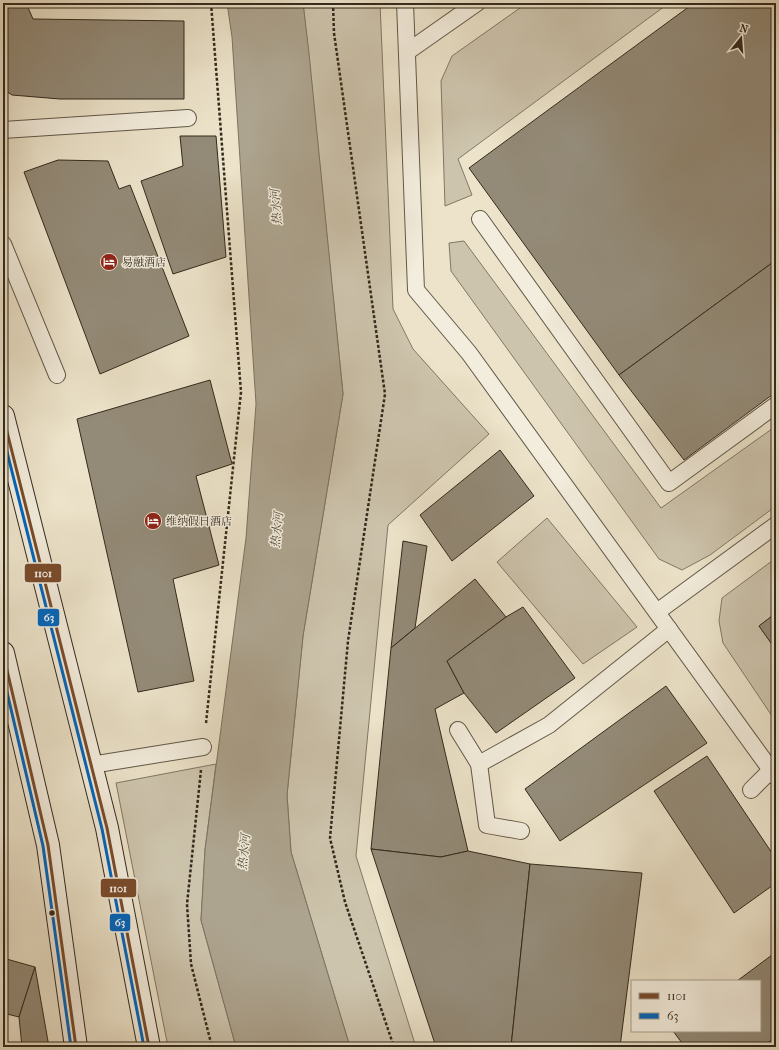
<svg xmlns="http://www.w3.org/2000/svg" width="779" height="1050" font-family="'IM FELL French Canon','Noto Serif SC',serif">
	<style>
		.green { fill: #cdc4ad; stroke: #807765 }
		.water { fill: #ada48f; stroke: #7c7361 }
		.building { fill: #938a77; stroke: #332a1d }
		.lines { fill: none; stroke-linecap: round; stroke-linejoin: round }
		.lane-casing { stroke: #615848; stroke-width: 18 }
		.secondary-casing { stroke: #332a1d; stroke-width: 24 }
		.path { stroke: #332a1d; stroke-width: 2.5; stroke-dasharray: 3 2; stroke-linecap: butt }
		.lane { stroke: #f3eddd; stroke-width: 16 }
		.secondary { stroke: #f3eddd; stroke-width: 22 }
		.bus-1-casing { stroke: #f3eddd; stroke-width: 6 }
		.bus-2-casing { stroke: #f3eddd; stroke-width: 6 }
		.bus-1 { stroke: #7a4b2a; stroke-width: 3 }
		.bus-2 { stroke: #0065bd; stroke-width: 3 }
		.bus-dot { fill: #332a1d; stroke: #f3eddd; stroke-width: 1.5 }
		.labels { text-anchor: middle; stroke-width: 3; stroke-linejoin: round; paint-order: stroke }
		.poi-label { font-size: 11px; fill: #332a1d; stroke: #f3eddd; text-anchor: start }
		.water-label { font-size: 12px; font-style: italic; fill: #584f3f; stroke: #f3eddd }
		.line-badge { stroke: #f3eddd; stroke-width: 1.5 }
		.badge-label { font-size: 11px; text-anchor: middle; font-weight: bold; fill: #fff }
	</style>
	<rect width="100%" height="100%" fill="#ece3ca"/>
	<filter id="stains"><feTurbulence type="fractalNoise" baseFrequency=".005" numOctaves="4"/><feColorMatrix values="0 0 0 0 .2 0 0 0 0 .09 0 0 0 0 .02 0 0 0 .5 -.17"/></filter>
	<radialGradient id="worn" r=".72"><stop offset=".6" stop-color="#630" stop-opacity="0"/><stop offset="1" stop-color="#630" stop-opacity=".3"/></radialGradient>
	<g class="green">
		<polygon points="303,3 380,3 393,309 413,349 489,434 388,525 356,856 416,1047 350,1047 291,852 287,795 303,636 343,394"/>
		<polygon points="527,3 669,3 458,159 472,195 445,206 441,81 452,56"/>
		<polygon points="464,241 661,508 776,426 776,506 710,555 682,570 659,559 451,271 449,243"/>
		<polygon points="547,518 637,627 583,664 497,562"/>
		<polygon points="776,558 776,613 759,626 776,650 776,722 723,643 719,621 722,598"/>
		<polygon points="216,764 205,850 201,920 236,1047 168,1047 116,783"/>
	</g>
	<polygon class="water" points="227,3 303,3 309,53 343,394 303,636 287,795 291,852 350,1047 236,1047 201,920 205,850 246,538 256,404 232,37"/>
	<g class="building">
		<polygon points="3,3 26,3 33,19 184,21 184,99 60,99 12,95 3,89"/>
		<polygon points="694,3 776,3 776,260 619,375 469,168"/>
		<polygon points="180,136 216,136 226,257 173,274 141,181 183,166"/>
		<polygon points="58,160 108,161 119,189 130,185 189,336 100,374 24,172"/>
		<polygon points="776,260 776,392 684,460 619,375"/>
		<polygon points="210,380 232,464 196,476 219,565 173,579 194,681 138,692 77,419"/>
		<polygon points="500,450 534,496 452,561 420,515"/>
		<polygon points="403,541 427,546 415,628 391,648"/>
		<polygon points="475,579 506,617 447,661 464,693 435,709 468,851 441,857 371,849 391,648"/>
		<polygon points="523,607 575,678 496,733 464,693 447,661 506,617"/>
		<polygon points="776,613 776,650 759,626"/>
		<polygon points="666,686 707,743 560,841 525,789"/>
		<polygon points="707,756 776,859 776,883 734,913 654,791"/>
		<polygon points="371,849 441,857 468,851 530,864 511,1047 436,1047"/>
		<polygon points="530,864 642,873 620,1047 511,1047"/>
		<polygon points="776,952 776,1037 762,1047 685,1047 673,1031 760,1031 760,981 737,981"/>
		<polygon points="3,958 35,967 19,1017 3,1013"/>
		<polygon points="35,967 49,1047 22,1047 19,1017"/>
	</g>
	<g class="lines">
		<defs>
			<g id="lane">
				<polyline points="405,3 416,290 469,353 776,777"/>
				<polyline points="407,52 477,3"/>
				<polyline points="3,130 188,118"/>
				<polyline points="480,219 669,483 776,405"/>
				<polyline points="3,244 57,375"/>
				<polyline points="657,612 776,525"/>
				<polyline points="458,730 479,764 487,825 521,831"/>
				<polyline points="479,764 549,725 669,629"/>
				<polyline points="91,765 203,747"/>
				<polyline points="751,790 771,770"/>
			</g>
			<g id="secondary">
				<polyline points="3,416 107,828 149,1047"/>
				<polyline points="3,653 48,845 76,1047"/>
			</g>
		</defs>
		<use href="#lane" class="lane-casing"/>
		<use href="#secondary" class="secondary-casing"/>
		<g class="path">
			<polyline points="333,3 334,33 385,394 348,641 330,838 345,902 394,1047"/>
			<polyline points="206,723 241,392 211,3"/>
			<polyline points="201,770 187,904 191,964 212,1047"/>
		</g>
		<use href="#lane" class="lane"/>
		<use href="#secondary" class="secondary"/>
		<defs>
			<g id="bus-1">
				<polyline points="3,416 107,828 149,1047"/>
				<polyline points="3,653 48,845 76,1047"/>
			</g>
			<g id="bus-2">
				<polyline points="3,436 102,829 144,1047"/>
				<polyline points="3,675 43,846 71,1047"/>
			</g>
		</defs>
		<use href="#bus-1" class="bus-1-casing"/>
		<use href="#bus-2" class="bus-2-casing"/>
		<use href="#bus-1" class="bus-1"/>
		<use href="#bus-2" class="bus-2"/>
	</g>
	<defs>
		<symbol id="hotel-disc" viewBox="-11 -11 22 22"><circle r="9.5" fill="#8f2418" stroke="#f3eddd"/><path d="M-6-4.5h1.5V1H6V5H4.5V3h-9V5H-6ZM-4 0a1.8 1.8 0 1 1 3.6 0ZM.5 0V-2.5h3Q6-2.5 6 0Z" fill="#fff"/></symbol>
	</defs>
	<g fill-rule="evenodd">
		<use href="#hotel-disc" x="99" y="252" width="20" height="20"/>
		<use href="#hotel-disc" x="143" y="511" width="20" height="20"/>
	</g>
	<circle class="bus-dot" cx="52" cy="913" r="3.5"/>
	<g class="labels">
		<g class="poi-label">
			<text x="122" y="266">易融酒店</text>
			<text x="166" y="525">维纳假日酒店</text>
		</g>
		<g class="water-label">
			<text transform="translate(276 207) rotate(-94)" y="4">热水河</text>
			<text transform="translate(277 530) rotate(-84)" y="4">热水河</text>
			<text transform="translate(244 852) rotate(-84)" y="4">热水河</text>
		</g>
	</g>
	<g class="line-badge">
		<rect x="24" y="563" width="38" height="20" rx="4" fill="#7a4b2a"/>
		<rect x="37" y="608" width="23" height="19" rx="4" fill="#0065bd"/>
		<rect x="100" y="878" width="37" height="20" rx="4" fill="#7a4b2a"/>
		<rect x="109" y="913" width="22" height="19" rx="4" fill="#0065bd"/>
	</g>
	<g class="badge-label">
		<text x="43" y="577">1101</text>
		<text x="49" y="621">63</text>
		<text x="118" y="892">1101</text>
		<text x="120" y="926">63</text>
	</g>
	<rect width="779" height="1050" fill="none" stroke="#ece3ca" stroke-width="16"/>
	<rect x="4" y="4" width="771" height="1042" fill="none" stroke="#332a1d" stroke-width="2"/>
	<rect x="8" y="8" width="763" height="1034" fill="none" stroke="#332a1d"/>
	<rect x="631" y="980" width="130" height="52" fill="#f3eddd" stroke="#a69f90"/>
	<rect x="639" y="993" width="20" height="6" fill="#7a4b2a" stroke="#a69f90"/>
	<text x="667" y="1000" font-size="12" fill="#332a1d">1101</text>
	<rect x="639" y="1013" width="20" height="6" fill="#0065bd" stroke="#a69f90"/>
	<text x="667" y="1020" font-size="12" fill="#332a1d">63</text>
	<g transform="translate(741 38) rotate(17)" stroke="#f3eddd" stroke-width="3" paint-order="stroke">
	<path d="M0-3L7 15L0 10L-7 15Z" fill="#332a1d"/>
	<text y="-6" font-size="11" font-weight="bold" text-anchor="middle" fill="#332a1d">N</text>
	</g>
	<rect width="100%" height="100%" filter="url(#stains)"/>
	<rect width="100%" height="100%" fill="url(#worn)"/>
</svg>
